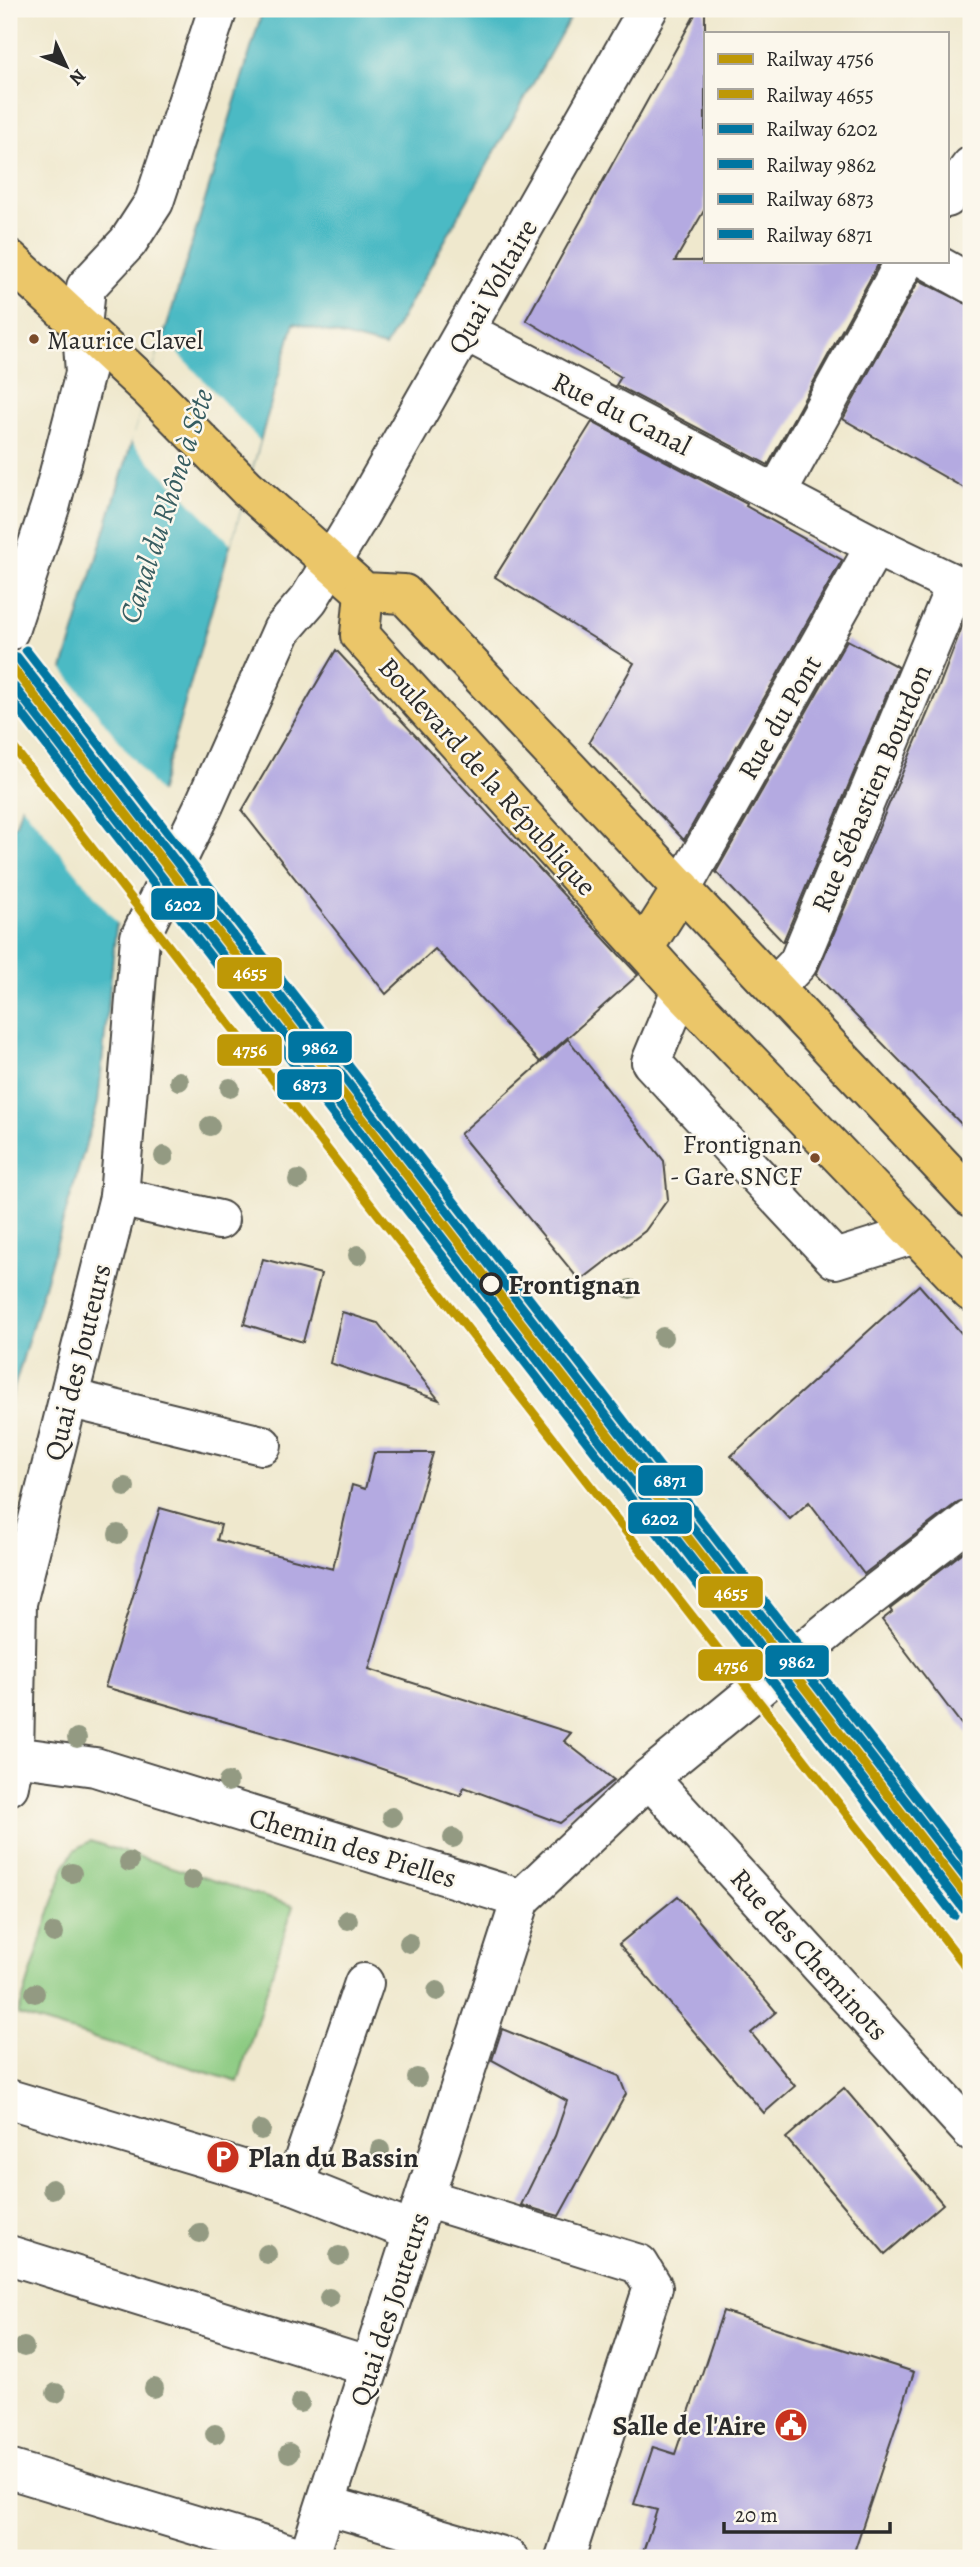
<svg xmlns="http://www.w3.org/2000/svg" width="980" height="2567" font-family="Alegreya,serif">
	<style>
		.green { fill: #8ccb82; stroke: #5c7b56; stroke-width: 2 }
		.water { fill: #4cbac4; stroke: #3c7278; stroke-width: 2 }
		.pier { fill: #efe8cd }
		.building { fill: #b4aae1 }
		.lines { fill: none; stroke-linecap: round; stroke-linejoin: round }
		.minor-casing { stroke: #484743; stroke-width: 42 }
		.major-casing { stroke: #484743; stroke-width: 42 }
		.minor { stroke: #fff; stroke-width: 38 }
		.major { stroke: #ebc669; stroke-width: 38 }
		.rail-1-casing { stroke: #fbf7ec; stroke-width: 14 }
		.rail-2-casing { stroke: #fbf7ec; stroke-width: 14 }
		.rail-3-casing { stroke: #fbf7ec; stroke-width: 14 }
		.rail-4-casing { stroke: #fbf7ec; stroke-width: 14 }
		.rail-5-casing { stroke: #fbf7ec; stroke-width: 14 }
		.rail-6-casing { stroke: #fbf7ec; stroke-width: 14 }
		.rail-1 { stroke: #be9806; stroke-width: 9 }
		.rail-2 { stroke: #be9806; stroke-width: 9 }
		.rail-3 { stroke: #0075a1; stroke-width: 9 }
		.rail-4 { stroke: #0075a1; stroke-width: 9 }
		.rail-5 { stroke: #0075a1; stroke-width: 9 }
		.rail-6 { stroke: #0075a1; stroke-width: 9 }
		.tree { fill: #939a82 }
		.bus-dot { fill: #7a4b2a; stroke: #fbf7ec; stroke-width: 2.5 }
		.stop-dot { fill: #fbf7ec; stroke: #2b2b2b; stroke-width: 3.5 }
		.labels { text-anchor: middle; stroke-width: 5; stroke-linejoin: round; paint-order: stroke }
		.bus-label { font-size: 26px; fill: #2b2b2b; stroke: #fbf7ec; text-anchor: start }
		.street-label { font-size: 28px; fill: #2b2b2b; stroke: #fbf7ec }
		.stop-label { font-size: 28px; font-weight: bold; fill: #2b2b2b; stroke: #fbf7ec; text-anchor: start }
		.poi-label { font-size: 28px; font-weight: bold; fill: #2b2b2b; stroke: #fbf7ec; text-anchor: start }
		.water-label { font-size: 30px; font-style: italic; fill: #375d61; stroke: #fbf7ec }
		.line-badge { stroke: #fbf7ec; stroke-width: 2.5 }
		.badge-label { font-size: 19px; text-anchor: middle; font-weight: bold; fill: #fff }
	</style>
	<rect width="100%" height="100%" fill="#fbf7ec"/>
	<filter id="ink" filterUnits="userSpaceOnUse"><feTurbulence type="fractalNoise" baseFrequency=".0143" numOctaves="2"/><feDisplacementMap in="SourceGraphic" scale="14" xChannelSelector="R" yChannelSelector="G"/><feConvolveMatrix kernelMatrix="1 2 1 2 8 2 1 2 1" color-interpolation-filters="sRGB"/></filter>
	<filter id="wash" filterUnits="userSpaceOnUse"><feTurbulence type="fractalNoise" baseFrequency=".00686" numOctaves="4" result="noise"/><feDisplacementMap in="SourceGraphic" scale="28" xChannelSelector="R" yChannelSelector="G"/><feGaussianBlur stdDeviation="1.57" result="paint"/><feColorMatrix in="noise" values="0 0 0 0 0 0 0 0 0 0 0 0 0 0 0 0 0 1.4 0 .05"/><feComposite in="paint" operator="in"/></filter>
	<g filter="url(#wash)">
		<rect width="100%" height="100%" fill="#efe8cd"/>
		<polygon class="green" points="90,1841 293,1906 238,2082 18,2015 64,1867 75,1850"/>
		<polygon class="water" points="263,9 575,9 385,347 294,323 157,800 116,927 98,1103 9,1405 9,831 16,824"/>
		<g class="pier">
			<polygon points="163,337 260,441 231,544 131,442"/>
			<polygon points="60,666 162,796 120,927 19,802"/>
		</g>
		<g id="blocks">
			<g class="building">
				<polygon points="698,9 705,9 705,209 675,261 880,261 768,465 616,385 621,377 526,320"/>
				<polygon points="919,280 971,306 971,492 843,419"/>
				<polygon points="592,422 747,504 746,506 842,560 684,840 589,742 634,663 495,577"/>
				<polygon points="967,614 971,614 971,1134 816,975 938,689"/>
				<polygon points="847,640 898,667 783,942 716,872"/>
				<polygon points="336,650 638,975 540,1062 435,949 386,994 242,811"/>
				<polygon points="568,1039 664,1161 668,1199 645,1231 580,1281 460,1134"/>
				<polygon points="263,1259 321,1274 303,1342 244,1324"/>
				<polygon points="919,1285 971,1344 971,1498 958,1502 864,1574 809,1502 790,1519 731,1456"/>
				<polygon points="342,1312 378,1323 439,1400 330,1363"/>
				<polygon points="374,1453 433,1453 369,1669 571,1733 564,1741 614,1780 560,1823 464,1787 461,1796 344,1756 105,1687 160,1508 221,1525 217,1540 333,1569 352,1485 365,1489"/>
				<polygon points="971,1546 971,1737 882,1620 892,1612 890,1609"/>
				<polygon points="678,1896 776,2012 751,2033 795,2086 764,2113 619,1944"/>
				<polygon points="502,2029 619,2076 626,2094 559,2216 521,2205 555,2136 567,2101 492,2060"/>
				<polygon points="844,2088 943,2204 885,2254 786,2138"/>
				<polygon points="723,2311 914,2372 852,2558 641,2558 657,2510 634,2504 653,2447 675,2454"/>
			</g>
		</g>
	</g>
	<g filter="url(#ink)">
		<use href="#blocks" fill-opacity="0" stroke="#484743" stroke-width="2"/>
		<g class="lines">
			<defs>
				<g id="minor">
					<polyline points="947,198 971,166"/>
					<polyline points="930,261 971,284"/>
					<polyline points="467,332 875,546 971,592"/>
					<polyline points="777,493 905,261"/>
					<polyline points="9,631 51,504 85,373 82,328 86,287 128,242 154,202 218,9"/>
					<polyline points="682,888 875,546"/>
					<polyline points="776,986 798,963 956,584"/>
					<polyline points="681,990 651,1062 835,1259 915,1234"/>
					<polyline points="119,1197 219,1220"/>
					<polyline points="68,1398 262,1445"/>
					<polyline points="14,1756 95,1767 521,1899 649,1778 856,1608 971,1519"/>
					<polyline points="649,1778 971,2131"/>
					<polyline points="9,1786 14,1756 17,1603 119,1197 140,937 205,803 282,630 309,599 355,523 648,9"/>
					<polyline points="9,2099 295,2185 413,2232"/>
					<polyline points="295,2185 364,1983"/>
					<polyline points="425,2198 639,2264 653,2287 565,2558"/>
					<polyline points="9,2255 370,2367"/>
					<polyline points="9,2469 304,2558"/>
					<polyline points="326,2505 508,2558"/>
					<polyline points="308,2558 521,1899"/>
				</g>
				<g id="major">
					<polyline points="9,259 148,388 247,488 364,592 404,594 971,1197"/>
					<polyline points="364,592 360,635 681,990 971,1292"/>
					<polyline points="644,948 682,888"/>
				</g>
			</defs>
			<use href="#minor" class="minor-casing"/>
			<use href="#major" class="major-casing"/>
			<use href="#minor" class="minor"/>
			<use href="#major" class="major"/>
			<defs>
				<polyline id="rail-1" points="9,742 971,1973"/>
				<polyline id="rail-2" points="9,663 971,1902"/>
				<polyline id="rail-3" points="9,680 963,1908"/>
				<polyline id="rail-4" points="17,657 971,1885"/>
				<polyline id="rail-5" points="9,697 954,1915"/>
				<polyline id="rail-6" points="26,650 971,1868"/>
			</defs>
			<use href="#rail-1" class="rail-1-casing"/>
			<use href="#rail-2" class="rail-2-casing"/>
			<use href="#rail-3" class="rail-3-casing"/>
			<use href="#rail-4" class="rail-4-casing"/>
			<use href="#rail-5" class="rail-5-casing"/>
			<use href="#rail-6" class="rail-6-casing"/>
			<use href="#rail-1" class="rail-1"/>
			<use href="#rail-2" class="rail-2"/>
			<use href="#rail-3" class="rail-3"/>
			<use href="#rail-4" class="rail-4"/>
			<use href="#rail-5" class="rail-5"/>
			<use href="#rail-6" class="rail-6"/>
		</g>
		<g class="tree">
			<circle cx="179" cy="1081" r="10"/>
			<circle cx="230" cy="1088" r="10"/>
			<circle cx="210" cy="1126" r="10"/>
			<circle cx="164" cy="1156" r="10"/>
			<circle cx="298" cy="1180" r="10"/>
			<circle cx="358" cy="1255" r="10"/>
			<circle cx="630" cy="1289" r="10"/>
			<circle cx="663" cy="1337" r="10"/>
			<circle cx="125" cy="1487" r="10"/>
			<circle cx="118" cy="1534" r="10"/>
			<circle cx="77" cy="1738" r="10"/>
			<circle cx="228" cy="1782" r="10"/>
			<circle cx="392" cy="1817" r="10"/>
			<circle cx="453" cy="1838" r="10"/>
			<circle cx="129" cy="1862" r="10"/>
			<circle cx="72" cy="1873" r="10"/>
			<circle cx="192" cy="1880" r="10"/>
			<circle cx="348" cy="1920" r="10"/>
			<circle cx="54" cy="1933" r="10"/>
			<circle cx="409" cy="1943" r="10"/>
			<circle cx="437" cy="1991" r="10"/>
			<circle cx="35" cy="1993" r="10"/>
			<circle cx="417" cy="2078" r="10"/>
			<circle cx="261" cy="2130" r="10"/>
			<circle cx="380" cy="2150" r="10"/>
			<circle cx="52" cy="2189" r="10"/>
			<circle cx="199" cy="2233" r="10"/>
			<circle cx="267" cy="2254" r="10"/>
			<circle cx="339" cy="2256" r="10"/>
			<circle cx="329" cy="2298" r="10"/>
			<circle cx="24" cy="2347" r="10"/>
			<circle cx="154" cy="2388" r="10"/>
			<circle cx="56" cy="2393" r="10"/>
			<circle cx="300" cy="2403" r="10"/>
			<circle cx="215" cy="2434" r="10"/>
			<circle cx="289" cy="2453" r="10"/>
		</g>
	</g>
	<defs>
		<symbol id="parking-disc" viewBox="-11 -11 22 22"><circle r="9.5" fill="#c8321e" stroke="#fbf7ec"/><path d="M-3.5-5.5H1a3.5 3.5 0 0 1 0 7H-1V5.5H-3.5ZM-1-3.4V-.6H.8a1.4 1.4 0 0 0 0-2.8Z" fill="#fff"/></symbol>
		<symbol id="civic-disc" viewBox="-11 -11 22 22"><circle r="9.5" fill="#c8321e" stroke="#fbf7ec"/><path d="M-.6-6.5H3V-4.5H.6V-3L4-1V1h2V6H-6V1h2V-1L-.6-3ZM-1.2 2.5V6h2.4V2.5Z" fill="#fff"/></symbol>
	</defs>
	<g fill-rule="evenodd">
		<use href="#parking-disc" x="204" y="2138" width="38" height="38"/>
		<use href="#civic-disc" x="772" y="2406" width="38" height="38"/>
	</g>
	<g class="bus-dot">
		<circle cx="34" cy="339" r="6"/>
		<circle cx="815" cy="1158" r="6"/>
	</g>
	<circle class="stop-dot" cx="491" cy="1284" r="10"/>
	<g class="labels">
		<g class="bus-label">
			<text x="47" y="349">Maurice Clavel</text>
			<text x="802" y="1153" text-anchor="end">Frontignan<tspan x="802" dy="32">- Gare SNCF</tspan></text>
		</g>
		<g class="street-label">
			<text transform="translate(492 286) rotate(-60)" y="10">Quai Voltaire</text>
			<text transform="translate(622 413) rotate(27)" y="10">Rue du Canal</text>
			<text transform="translate(779 717) rotate(-60)" y="10">Rue du Pont</text>
			<text transform="translate(488 776) rotate(48)" y="10">Boulevard de la République</text>
			<text transform="translate(871 788) rotate(-67)" y="10">Rue Sébastien Bourdon</text>
			<text transform="translate(77 1362) rotate(-76)" y="10">Quai des Jouteurs</text>
			<text transform="translate(353 1847) rotate(17)" y="10">Chemin des Pielles</text>
			<text transform="translate(810 1954) rotate(48)" y="10">Rue des Cheminots</text>
			<text transform="translate(389 2309) rotate(-72)" y="10">Quai des Jouteurs</text>
		</g>
		<g class="stop-label">
			<text x="508" y="1294">Frontignan</text>
		</g>
		<g class="poi-label">
			<text x="248" y="2167">Plan du Bassin</text>
			<text x="766" y="2435" text-anchor="end">Salle de l'Aire</text>
		</g>
		<g class="water-label">
			<text transform="translate(166 506) rotate(-72)" y="10">Canal du Rhône à Sète</text>
		</g>
	</g>
	<g class="line-badge">
		<rect x="150" y="887" width="66" height="34" rx="7" fill="#0075a1"/>
		<rect x="216" y="956" width="67" height="34" rx="7" fill="#be9806"/>
		<rect x="287" y="1030" width="66" height="34" rx="7" fill="#0075a1"/>
		<rect x="216" y="1033" width="67" height="34" rx="7" fill="#be9806"/>
		<rect x="276" y="1068" width="67" height="33" rx="7" fill="#0075a1"/>
		<rect x="637" y="1464" width="67" height="33" rx="7" fill="#0075a1"/>
		<rect x="627" y="1501" width="66" height="34" rx="7" fill="#0075a1"/>
		<rect x="697" y="1575" width="67" height="34" rx="7" fill="#be9806"/>
		<rect x="764" y="1644" width="66" height="34" rx="7" fill="#0075a1"/>
		<rect x="697" y="1648" width="67" height="34" rx="7" fill="#be9806"/>
	</g>
	<g class="badge-label">
		<text x="183" y="911">6202</text>
		<text x="250" y="979">4655</text>
		<text x="320" y="1054">9862</text>
		<text x="250" y="1056">4756</text>
		<text x="310" y="1091">6873</text>
		<text x="670" y="1487">6871</text>
		<text x="660" y="1525">6202</text>
		<text x="731" y="1599">4655</text>
		<text x="797" y="1668">9862</text>
		<text x="731" y="1672">4756</text>
	</g>
	<rect width="980" height="2567" fill="none" stroke="#fbf7ec" stroke-width="35"/>
	<rect x="704" y="32" width="245" height="231" fill="#fbf7ec" stroke="#a8a59f" stroke-width="2"/>
	<rect x="718" y="54" width="35" height="10" fill="#be9806" stroke="#a8a59f" stroke-width="2"/>
	<text x="766" y="66" font-size="21" fill="#2b2b2b">Railway 4756</text>
	<rect x="718" y="89" width="35" height="10" fill="#be9806" stroke="#a8a59f" stroke-width="2"/>
	<text x="766" y="102" font-size="21" fill="#2b2b2b">Railway 4655</text>
	<rect x="718" y="124" width="35" height="10" fill="#0075a1" stroke="#a8a59f" stroke-width="2"/>
	<text x="766" y="136" font-size="21" fill="#2b2b2b">Railway 6202</text>
	<rect x="718" y="159" width="35" height="10" fill="#0075a1" stroke="#a8a59f" stroke-width="2"/>
	<text x="766" y="172" font-size="21" fill="#2b2b2b">Railway 9862</text>
	<rect x="718" y="194" width="35" height="10" fill="#0075a1" stroke="#a8a59f" stroke-width="2"/>
	<text x="766" y="206" font-size="21" fill="#2b2b2b">Railway 6873</text>
	<rect x="718" y="229" width="35" height="10" fill="#0075a1" stroke="#a8a59f" stroke-width="2"/>
	<text x="766" y="242" font-size="21" fill="#2b2b2b">Railway 6871</text>
	<g transform="translate(66 66) rotate(134)" stroke="#fbf7ec" stroke-width="5" paint-order="stroke">
	<path d="M0-5L12 26L0 18L-12 26Z" fill="#2b2b2b"/>
	<text y="-10" font-size="19" font-weight="bold" text-anchor="middle" fill="#2b2b2b">N</text>
	</g>
	<path d="M724 2522v10h166v-10" fill="none" stroke="#2b2b2b" stroke-width="3.5"/>
	<text x="735" y="2522" font-size="21" fill="#2b2b2b" stroke="#fbf7ec" stroke-width="5" paint-order="stroke">20 m</text>
</svg>
